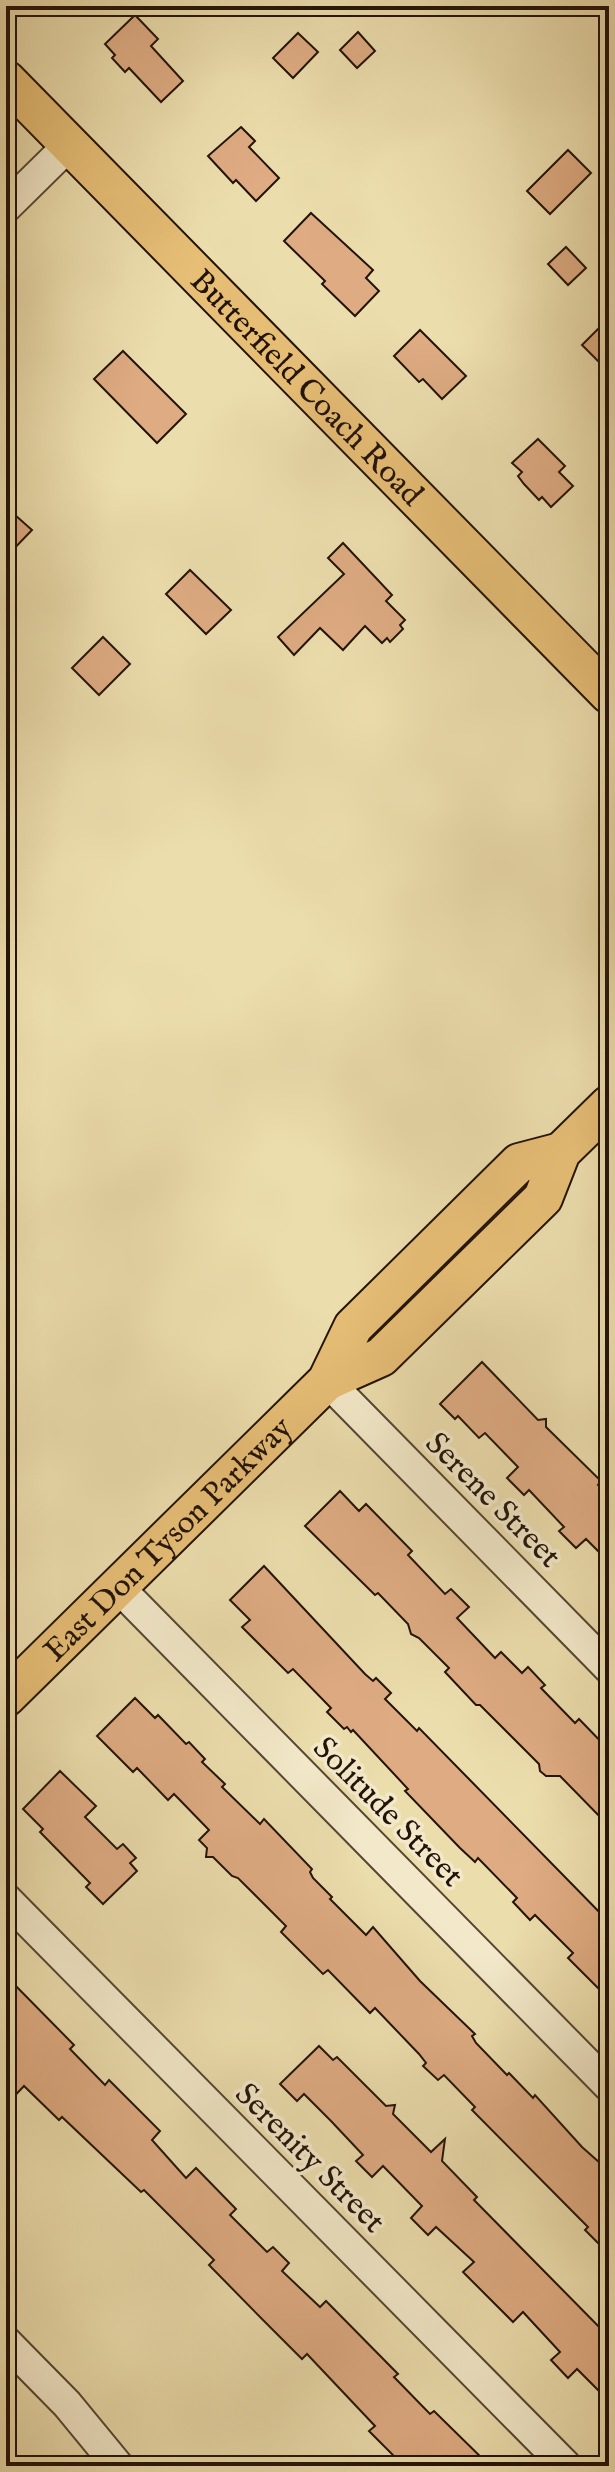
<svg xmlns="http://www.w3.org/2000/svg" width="615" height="2472" font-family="'IM FELL English',serif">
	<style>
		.building { fill: #deab82; stroke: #221309; stroke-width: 2 }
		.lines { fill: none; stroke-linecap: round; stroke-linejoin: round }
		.minor-casing { stroke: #544632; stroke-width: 34 }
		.major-casing { stroke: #221309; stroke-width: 42 }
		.minor { stroke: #f3e9ca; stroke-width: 30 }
		.major { stroke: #e6be76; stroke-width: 38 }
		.labels { text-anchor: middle; stroke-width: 7; stroke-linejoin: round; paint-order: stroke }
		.street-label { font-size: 32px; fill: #221309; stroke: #f3e9ca }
	</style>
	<rect width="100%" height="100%" fill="#ecddad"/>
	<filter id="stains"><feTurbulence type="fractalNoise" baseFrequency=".0025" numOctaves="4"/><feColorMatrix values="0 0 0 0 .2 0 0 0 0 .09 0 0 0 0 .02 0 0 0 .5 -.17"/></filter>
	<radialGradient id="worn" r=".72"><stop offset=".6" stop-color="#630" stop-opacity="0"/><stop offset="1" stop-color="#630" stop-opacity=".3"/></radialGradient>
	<g class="building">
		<polygon points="135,15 158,39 151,46 183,81 161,102 129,68 125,72 112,58 115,55 105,44"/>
		<polygon points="358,32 375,51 357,68 340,50"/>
		<polygon points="298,33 318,52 293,78 273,58"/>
		<polygon points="241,127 255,141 249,147 279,178 256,201 236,180 233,183 208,156"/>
		<polygon points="568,150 591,173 550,214 527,191"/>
		<polygon points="311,213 373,270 366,278 379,291 355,316 322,284 325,281 284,241"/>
		<polygon points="566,247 586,268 568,285 548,264"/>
		<polygon points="609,318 609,372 582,345"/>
		<polygon points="420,330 466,376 442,399 423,379 419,382 394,356"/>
		<polygon points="123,351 186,414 157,443 94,379"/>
		<polygon points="538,439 565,466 559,472 573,486 551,507 542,497 539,500 524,484 518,476 522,472 512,463"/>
		<polygon points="6,507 32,530 6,557"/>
		<polygon points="343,543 392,595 386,601 405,620 400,625 403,629 390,642 387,638 382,643 365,626 343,650 320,628 294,655 278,637 344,574 328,558"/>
		<polygon points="190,570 231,610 206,634 166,594"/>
		<polygon points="103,637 130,664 99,695 72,668"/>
		<polygon points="482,1362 538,1420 546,1419 546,1427 601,1481 598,1485 609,1496 609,1562 586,1539 576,1548 559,1531 564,1527 529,1490 524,1495 507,1478 518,1467 485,1433 479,1438 458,1416 455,1419 440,1404"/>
		<polygon points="340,1491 359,1511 366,1504 412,1551 408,1555 445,1594 451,1589 469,1607 457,1618 495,1658 501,1652 522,1673 528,1667 545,1685 541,1688 575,1723 579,1719 609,1750 609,1826 560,1776 546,1776 540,1771 539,1764 480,1705 476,1705 445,1672 449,1668 419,1638 411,1634 408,1624 378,1593 375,1595 305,1526"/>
		<polygon points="264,1566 365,1674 373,1681 376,1678 391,1693 385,1699 417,1731 419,1728 609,1922 609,1999 568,1958 573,1953 535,1915 530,1920 513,1902 517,1898 478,1858 475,1862 460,1848 405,1791 408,1789 353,1730 351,1732 347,1727 344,1729 327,1712 331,1708 293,1669 288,1673 242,1627 250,1620 230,1600"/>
		<polygon points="135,1698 155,1718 158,1715 186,1744 189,1742 205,1759 202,1762 225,1784 222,1787 260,1824 264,1819 312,1869 310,1872 313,1878 332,1897 330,1899 366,1935 373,1927 420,1981 475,2034 472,2036 476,2043 507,2075 509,2073 533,2098 535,2095 582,2147 609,2171 609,2235 600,2245 585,2230 588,2227 581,2220 472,2110 475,2107 444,2075 438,2080 423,2066 426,2063 419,2054 375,2008 370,2013 328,1970 323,1974 281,1932 286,1926 238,1878 232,1876 213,1857 206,1857 207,1848 199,1840 209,1830 174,1794 168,1800 137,1768 133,1772 97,1736"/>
		<polygon points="60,1771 96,1806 85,1817 117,1849 123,1844 136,1858 130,1863 137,1871 103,1904 86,1887 90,1883 40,1832 43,1829 23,1809"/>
		<polygon points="6,1976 74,2045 70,2049 105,2085 109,2080 160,2131 152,2140 186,2178 196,2168 236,2209 230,2215 267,2252 273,2247 289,2263 282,2271 320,2307 326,2301 398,2374 394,2377 430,2414 434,2411 490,2466 399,2466 393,2455 369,2431 375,2426 307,2354 302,2359 262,2319 209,2265 214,2260 144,2190 141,2192 62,2117 59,2120 24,2086 6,2105"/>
		<polygon points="319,2046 333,2060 337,2057 386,2106 395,2105 393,2114 431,2152 445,2139 442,2161 477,2197 474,2200 609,2337 609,2401 577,2369 568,2378 551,2360 560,2352 523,2312 513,2322 463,2272 474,2262 436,2227 428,2235 411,2218 422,2206 383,2166 372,2177 356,2161 363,2155 331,2121 304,2094 297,2101 280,2084"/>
	</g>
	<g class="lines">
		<defs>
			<g id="minor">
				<polyline points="6,207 70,144"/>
				<polyline points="327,1381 609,1668"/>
				<polyline points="118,1587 609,2086"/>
				<polyline points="6,1899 566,2466"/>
				<polyline points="6,2342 67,2404 118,2466"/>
			</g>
			<g id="major">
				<path id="s1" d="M6,80L609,694"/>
				<polyline points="327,1381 381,1357 543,1198 561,1152 609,1105"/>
				<path id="s2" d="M6,1697L327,1381L353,1327L519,1163L561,1152"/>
			</g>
		</defs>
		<use href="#minor" class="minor-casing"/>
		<use href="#major" class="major-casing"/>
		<use href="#minor" class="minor"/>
		<use href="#major" class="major"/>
	</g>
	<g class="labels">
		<g class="street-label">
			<text dy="11" stroke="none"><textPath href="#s1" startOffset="430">Butterfield Coach Road</textPath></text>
			<text transform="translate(494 1499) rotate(45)" y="11">Serene Street</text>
			<text dy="11" stroke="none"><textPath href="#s2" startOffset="226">East Don Tyson Parkway</textPath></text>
			<text transform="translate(389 1811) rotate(45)" y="11">Solitude Street</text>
			<text transform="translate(311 2157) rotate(45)" y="11">Serenity Street</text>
		</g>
	</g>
	<rect width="615" height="2472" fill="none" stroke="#ecddad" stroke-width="32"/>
	<rect x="8" y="8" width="599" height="2456" fill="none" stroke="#221309" stroke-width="4"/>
	<rect x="16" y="16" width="583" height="2440" fill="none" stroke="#221309" stroke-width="2"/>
	<rect width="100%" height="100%" filter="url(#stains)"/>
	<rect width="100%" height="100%" fill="url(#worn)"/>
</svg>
